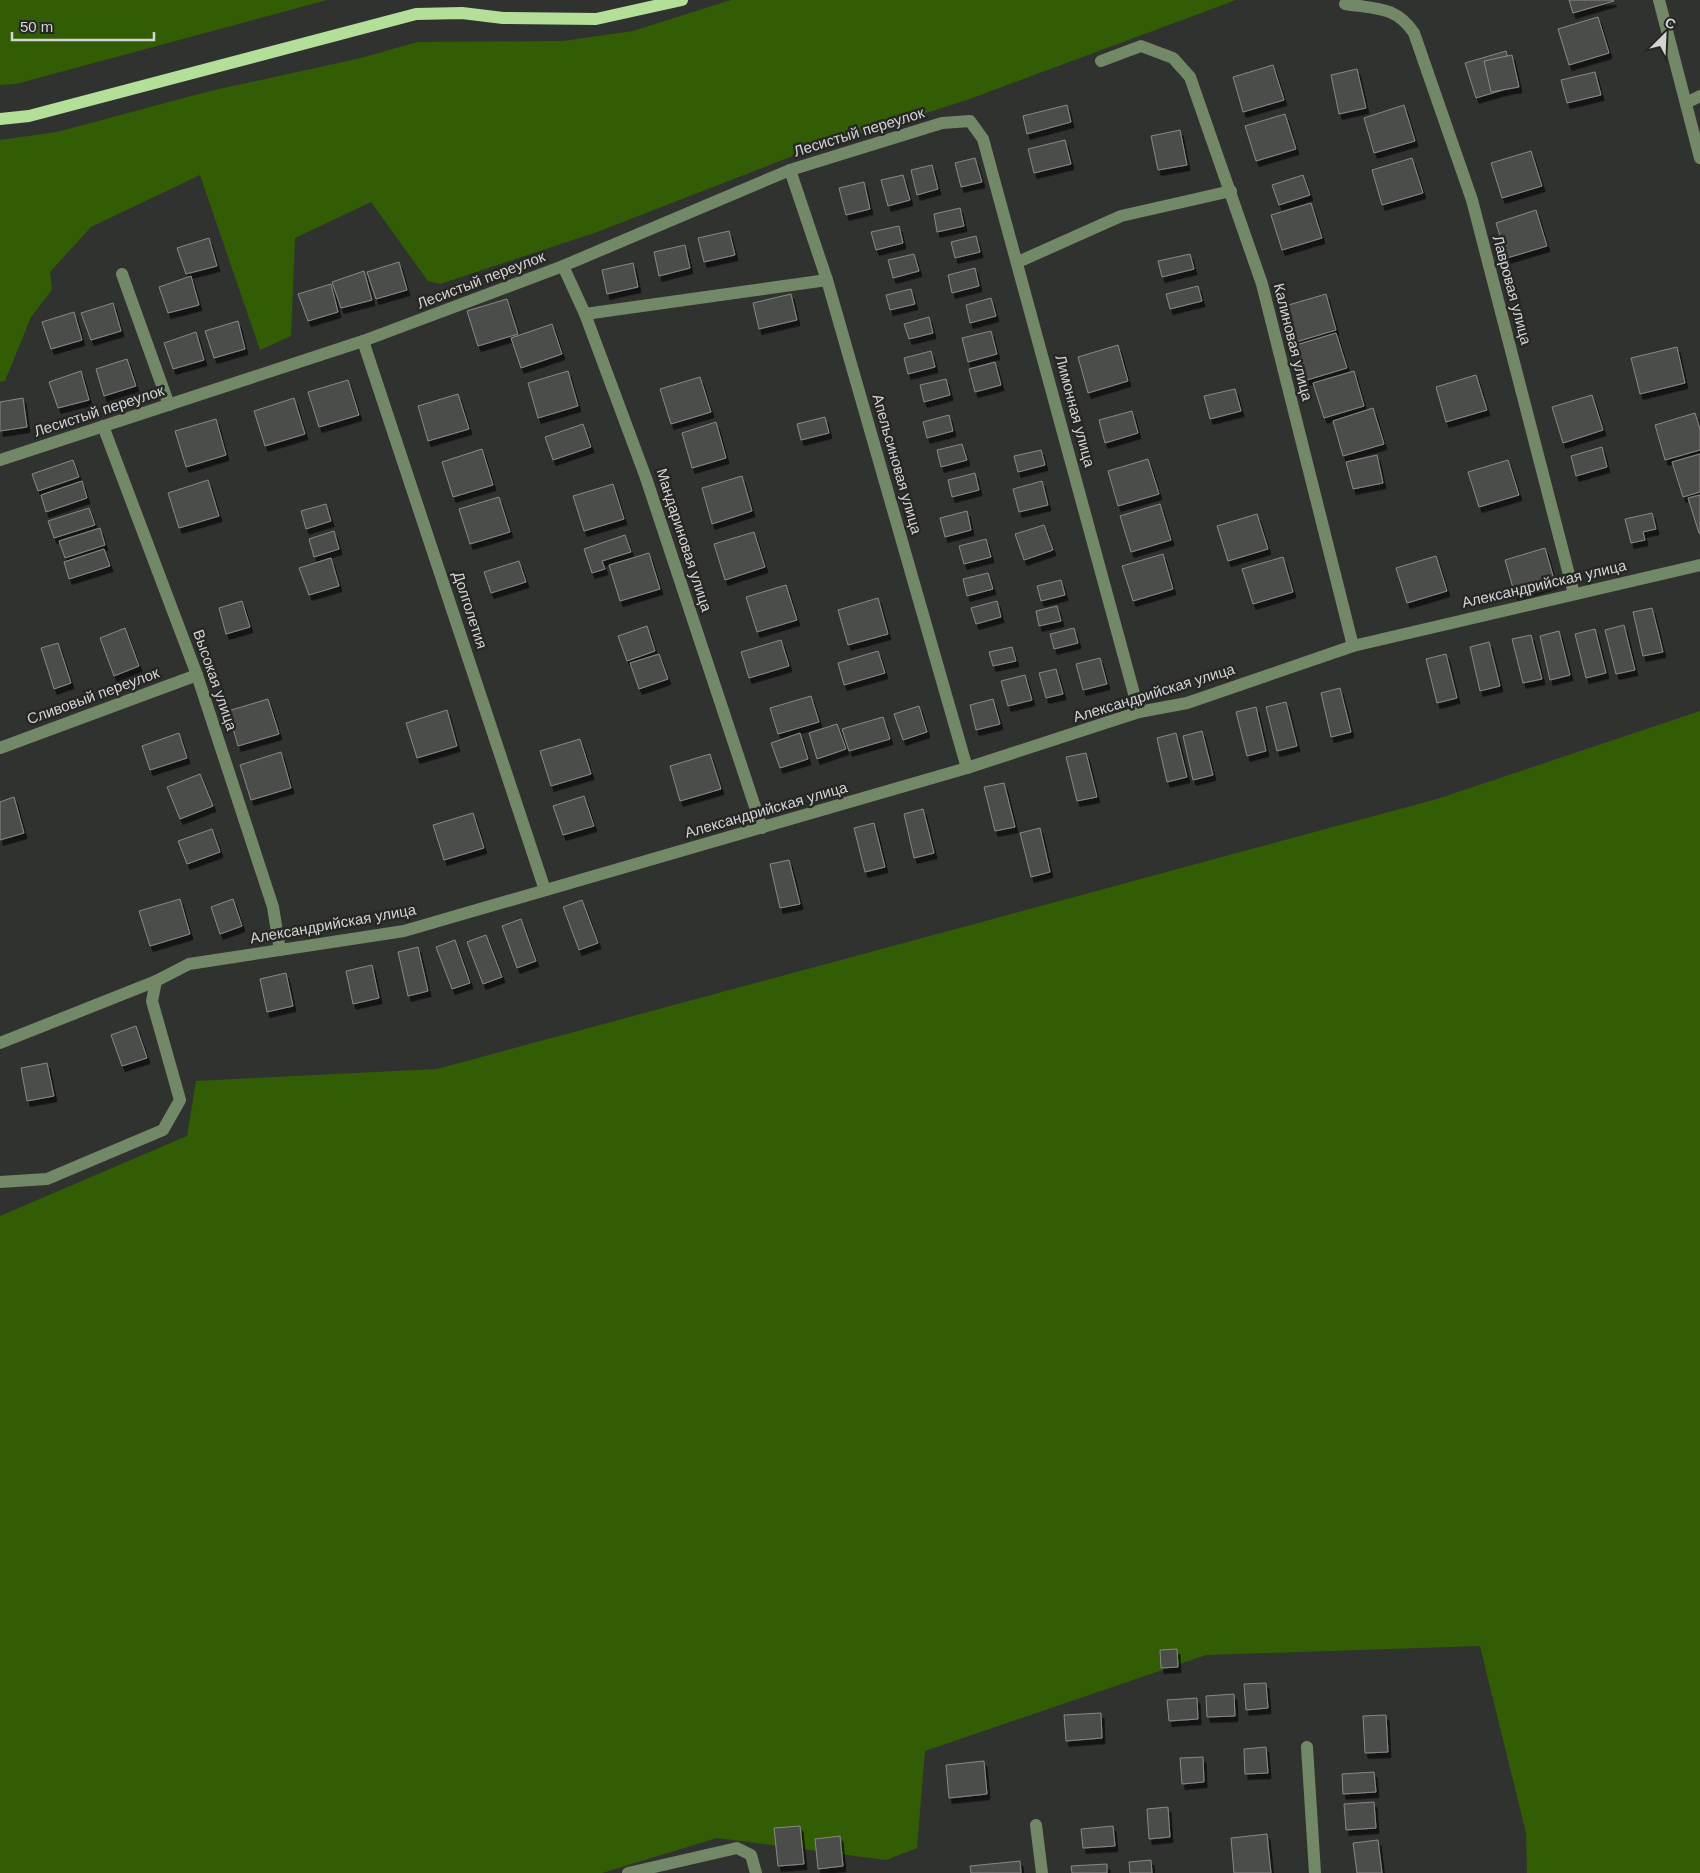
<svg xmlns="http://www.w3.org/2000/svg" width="1700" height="1873" font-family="Arial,sans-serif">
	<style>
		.green { fill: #335d05 }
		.building { fill: #4c4e4b; stroke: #878986; filter: url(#shadow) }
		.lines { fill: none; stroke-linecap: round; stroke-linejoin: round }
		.minor { stroke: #738866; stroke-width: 12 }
		.major { stroke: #b4df98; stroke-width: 12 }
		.labels { text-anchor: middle; stroke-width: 5; stroke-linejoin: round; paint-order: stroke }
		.street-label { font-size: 15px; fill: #d3d4d3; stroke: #272826 }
	</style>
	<defs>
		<filter id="shadow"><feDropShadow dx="3" dy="5.5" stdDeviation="0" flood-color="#0009"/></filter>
	</defs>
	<rect width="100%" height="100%" fill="#303230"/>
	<g class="green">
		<polygon points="0,0 327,0 16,84 0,85"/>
		<polygon points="731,0 1236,0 967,100 803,152 597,232 440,284 428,281 371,202 295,238 291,336 260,350 200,175 91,227 50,272 52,290 31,317 5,381 0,382 0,140 57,132 210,91 361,58 417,42 563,41 633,31"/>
		<polygon points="1700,711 1700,1873 1527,1873 1526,1833 1480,1646 1206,1655 925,1751 917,1848 886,1860 717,1838 602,1873 0,1873 0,1216 187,1136 196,1081 437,1069 1437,799"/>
	</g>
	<g class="building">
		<polygon points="1569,0 1613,0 1614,1 1573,13"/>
		<polygon points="1598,17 1609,53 1569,65 1558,29"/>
		<polygon points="1506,51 1516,86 1476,98 1465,63"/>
		<polygon points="1512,55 1519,87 1491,92 1484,61"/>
		<polygon points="1273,65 1284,100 1243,112 1233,77"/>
		<polygon points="1357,69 1366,108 1339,114 1331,75"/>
		<polygon points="1595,72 1601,95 1567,103 1561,80"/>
		<polygon points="1067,105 1071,122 1027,134 1023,116"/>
		<polygon points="1404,105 1415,141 1374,153 1364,118"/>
		<polygon points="1285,114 1296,149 1256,161 1245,126"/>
		<polygon points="1180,130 1187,165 1158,170 1151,136"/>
		<polygon points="1065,140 1071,164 1034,173 1028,149"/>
		<polygon points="1531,151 1542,186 1502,198 1491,163"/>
		<polygon points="975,158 982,182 961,187 955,163"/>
		<polygon points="1412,158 1423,193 1382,205 1372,170"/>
		<polygon points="932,165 938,189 917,195 911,170"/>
		<polygon points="903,175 910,200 888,206 881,180"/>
		<polygon points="1303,175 1310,195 1279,205 1272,185"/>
		<polygon points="864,182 870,209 846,215 839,188"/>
		<polygon points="1311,203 1322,238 1282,250 1271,215"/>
		<polygon points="960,208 964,226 937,232 934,214"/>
		<polygon points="1536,210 1547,246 1507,258 1496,223"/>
		<polygon points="899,226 903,243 876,250 871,232"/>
		<polygon points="729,231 735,255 704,262 698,238"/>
		<polygon points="976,236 980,252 955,258 951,242"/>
		<polygon points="209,238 217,266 186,274 177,248"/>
		<polygon points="685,245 690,268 659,276 654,252"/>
		<polygon points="914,254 919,271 893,278 888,260"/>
		<polygon points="1190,254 1194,269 1162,277 1158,261"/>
		<polygon points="399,262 407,290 376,299 367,272"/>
		<polygon points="633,263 638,287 607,294 602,270"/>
		<polygon points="975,268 979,286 952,293 948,275"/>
		<polygon points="364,271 372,300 341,308 332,282"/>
		<polygon points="191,276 199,305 168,313 159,287"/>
		<polygon points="331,284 338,312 308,321 298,294"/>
		<polygon points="1198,286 1202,301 1170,309 1166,294"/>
		<polygon points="911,289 915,304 890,310 886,295"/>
		<polygon points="791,294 797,320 759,329 753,303"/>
		<polygon points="1326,294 1336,330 1296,342 1285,306"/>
		<polygon points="991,298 996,316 970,323 966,305"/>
		<polygon points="507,299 518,334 478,346 467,311"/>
		<polygon points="113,303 121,331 91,340 81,313"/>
		<polygon points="74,312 82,340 51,349 42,322"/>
		<polygon points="929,317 933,333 909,339 904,324"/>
		<polygon points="238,321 245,349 214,358 205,331"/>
		<polygon points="552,324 562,354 521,368 511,338"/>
		<polygon points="991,331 997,354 968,362 962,338"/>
		<polygon points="196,332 204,360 173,369 164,343"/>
		<polygon points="1336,333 1347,368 1307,380 1296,345"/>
		<polygon points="1118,345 1128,381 1088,393 1078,357"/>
		<polygon points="1677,347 1685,383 1640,394 1631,358"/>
		<polygon points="931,351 935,367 908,374 904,358"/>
		<polygon points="127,359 136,386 104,396 96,369"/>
		<polygon points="995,362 1001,385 975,392 969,369"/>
		<polygon points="81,371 89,400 58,408 49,382"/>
		<polygon points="568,371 578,406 538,418 528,383"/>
		<polygon points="1354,371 1364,406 1324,418 1313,383"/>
		<polygon points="1476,375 1487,410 1446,422 1436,387"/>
		<polygon points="700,377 711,412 671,424 660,389"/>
		<polygon points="946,379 950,395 924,402 920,385"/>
		<polygon points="348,380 359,415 319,427 308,392"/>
		<polygon points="1235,389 1241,411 1210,419 1204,396"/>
		<polygon points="458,394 469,429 428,441 418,406"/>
		<polygon points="1592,395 1603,430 1563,443 1552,407"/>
		<polygon points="23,398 27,427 0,431 0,402"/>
		<polygon points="294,398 305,434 265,446 254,411"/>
		<polygon points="1373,408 1384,444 1343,456 1333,421"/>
		<polygon points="1132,411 1138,433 1105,443 1099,420"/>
		<polygon points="1695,413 1700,429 1700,450 1665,460 1655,425"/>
		<polygon points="949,415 953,431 927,438 923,422"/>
		<polygon points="825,417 829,433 801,440 797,424"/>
		<polygon points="216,419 226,455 186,467 175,431"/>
		<polygon points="716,422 726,458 692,468 682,433"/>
		<polygon points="583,424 591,447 553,460 545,437"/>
		<polygon points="962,444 967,460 941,467 937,450"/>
		<polygon points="1602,447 1607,467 1576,476 1571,456"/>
		<polygon points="482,449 493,485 453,497 442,462"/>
		<polygon points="1041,450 1045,465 1018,472 1014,456"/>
		<polygon points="1700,454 1700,492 1683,497 1672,462"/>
		<polygon points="1377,455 1383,483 1353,489 1346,462"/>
		<polygon points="1148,459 1159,494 1118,506 1108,471"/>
		<polygon points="73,460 79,477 38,491 32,474"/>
		<polygon points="1508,460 1519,495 1479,507 1468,472"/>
		<polygon points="975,473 979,490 952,497 948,480"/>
		<polygon points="742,476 752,511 712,524 702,488"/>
		<polygon points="208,480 219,516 179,528 168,493"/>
		<polygon points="82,481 87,498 46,512 41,495"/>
		<polygon points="1042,481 1048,505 1019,512 1013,489"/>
		<polygon points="613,484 624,519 584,531 573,496"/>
		<polygon points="1700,495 1700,533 1699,533 1688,498"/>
		<polygon points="499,497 510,532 470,544 459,509"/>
		<polygon points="326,504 331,521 306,529 301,511"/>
		<polygon points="1160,504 1171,540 1131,552 1120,516"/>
		<polygon points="89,508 95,525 54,538 48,521"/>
		<polygon points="967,511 971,530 945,537 940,518"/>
		<polygon points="1652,513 1656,529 1643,532 1645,540 1631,543 1625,519"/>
		<polygon points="1257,514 1268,549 1228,561 1217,526"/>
		<polygon points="1044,525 1053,550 1024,560 1015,534"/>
		<polygon points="100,528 105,545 65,558 59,541"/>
		<polygon points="334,531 339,549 314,557 309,539"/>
		<polygon points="754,532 765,567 725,580 714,544"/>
		<polygon points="625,535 631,552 602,561 605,569 592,573 584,549"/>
		<polygon points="986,539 991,557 964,564 959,546"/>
		<polygon points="1545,548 1555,583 1515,595 1505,560"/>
		<polygon points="104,549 110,566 69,579 64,562"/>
		<polygon points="649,553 660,589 620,601 609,565"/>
		<polygon points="1163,554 1173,589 1133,601 1122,566"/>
		<polygon points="1436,556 1447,591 1407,603 1396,568"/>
		<polygon points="1283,557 1293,592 1253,604 1242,569"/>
		<polygon points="331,558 339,586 309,595 299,568"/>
		<polygon points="519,561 526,582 491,593 484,572"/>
		<polygon points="988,573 993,589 967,596 963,579"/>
		<polygon points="1061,580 1065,595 1041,601 1037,586"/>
		<polygon points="786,585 797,620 757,632 746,597"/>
		<polygon points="878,598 888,634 848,645 838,610"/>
		<polygon points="242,601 250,627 226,634 219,608"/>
		<polygon points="997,601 1001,617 976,624 971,608"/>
		<polygon points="1057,606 1061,621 1039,626 1036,611"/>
		<polygon points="1652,608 1663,652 1643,656 1633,612"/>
		<polygon points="1624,625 1635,670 1616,674 1605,630"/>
		<polygon points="647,626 655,651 627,661 618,636"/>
		<polygon points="125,628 139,666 114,676 100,638"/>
		<polygon points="1074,628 1078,643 1054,649 1050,634"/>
		<polygon points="1595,629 1606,673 1586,678 1575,634"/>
		<polygon points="1559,631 1570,675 1550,680 1540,636"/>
		<polygon points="1531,635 1542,679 1523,683 1512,639"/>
		<polygon points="781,640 789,666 749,678 741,652"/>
		<polygon points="1489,642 1500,686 1480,691 1470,647"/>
		<polygon points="58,643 71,683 54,689 41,648"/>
		<polygon points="1012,647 1016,661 993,666 989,652"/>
		<polygon points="878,651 885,673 844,685 838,663"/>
		<polygon points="659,654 668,679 639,689 630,663"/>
		<polygon points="1446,654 1457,698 1437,703 1426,659"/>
		<polygon points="1100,658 1107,684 1083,690 1076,664"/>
		<polygon points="1056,669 1063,694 1046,698 1039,673"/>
		<polygon points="1025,675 1032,700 1008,706 1001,681"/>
		<polygon points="1340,688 1351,732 1331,737 1321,693"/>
		<polygon points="811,696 819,722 778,734 770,708"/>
		<polygon points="268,699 279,734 238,746 228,711"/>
		<polygon points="993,699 1000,724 976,730 970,705"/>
		<polygon points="1286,702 1297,746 1277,751 1266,707"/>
		<polygon points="919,706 927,732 903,740 894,714"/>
		<polygon points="1256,707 1266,751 1247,756 1236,712"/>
		<polygon points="447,710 457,746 417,758 406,723"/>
		<polygon points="883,717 890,739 849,751 842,729"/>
		<polygon points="837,724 846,749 817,759 809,733"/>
		<polygon points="1202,731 1213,775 1193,780 1183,736"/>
		<polygon points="179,733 187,758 150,770 142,746"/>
		<polygon points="800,733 808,759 780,768 771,743"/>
		<polygon points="1176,733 1187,777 1167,782 1157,738"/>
		<polygon points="580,739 591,774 551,786 540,751"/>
		<polygon points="281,752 291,788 251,800 240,765"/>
		<polygon points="1086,753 1097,797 1077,801 1066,757"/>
		<polygon points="710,754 721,789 680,801 670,766"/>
		<polygon points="200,774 213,806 180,819 167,787"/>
		<polygon points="1004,783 1015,827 995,831 984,787"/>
		<polygon points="584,796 594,826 563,835 553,806"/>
		<polygon points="14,797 24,833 0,840 0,802"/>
		<polygon points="923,809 934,853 914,858 904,814"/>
		<polygon points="473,813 484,848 444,860 433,825"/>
		<polygon points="874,823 885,867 865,872 854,828"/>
		<polygon points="1040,828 1050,872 1031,877 1020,833"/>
		<polygon points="212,829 220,852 187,864 178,841"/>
		<polygon points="789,860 800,904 780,908 770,864"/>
		<polygon points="180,899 190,934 150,946 139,911"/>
		<polygon points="233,899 242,926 220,934 211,907"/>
		<polygon points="582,900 598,943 579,950 563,907"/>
		<polygon points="521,919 536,961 517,968 502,926"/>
		<polygon points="486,935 502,977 483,984 467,942"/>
		<polygon points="455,940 470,983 452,989 436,947"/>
		<polygon points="418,947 428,991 408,996 398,952"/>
		<polygon points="372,965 379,998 353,1004 346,971"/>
		<polygon points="286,973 293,1006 267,1012 260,979"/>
		<polygon points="136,1026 147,1058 122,1066 111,1035"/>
		<polygon points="47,1063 54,1096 27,1101 21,1068"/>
		<polygon points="1177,1649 1178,1667 1161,1668 1160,1650"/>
		<polygon points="1266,1683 1268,1708 1246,1710 1244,1684"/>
		<polygon points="1234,1694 1235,1716 1207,1717 1206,1696"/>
		<polygon points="1197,1698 1198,1719 1169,1721 1167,1700"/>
		<polygon points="1101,1713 1102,1738 1066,1741 1064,1715"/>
		<polygon points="1386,1715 1388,1752 1365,1753 1363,1716"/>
		<polygon points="1266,1747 1268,1773 1245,1774 1244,1749"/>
		<polygon points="1203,1757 1204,1782 1182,1784 1180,1758"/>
		<polygon points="984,1761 987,1794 949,1798 946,1765"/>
		<polygon points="1374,1772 1376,1792 1343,1794 1342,1774"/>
		<polygon points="1374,1802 1376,1828 1346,1830 1344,1804"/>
		<polygon points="1168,1807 1170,1837 1149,1839 1147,1809"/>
		<polygon points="800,1826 804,1864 778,1866 774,1828"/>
		<polygon points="1113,1826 1115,1846 1083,1848 1081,1829"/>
		<polygon points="1267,1834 1271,1873 1234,1873 1231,1838"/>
		<polygon points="840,1836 843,1866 818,1869 815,1839"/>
		<polygon points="1378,1840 1382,1873 1357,1873 1353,1843"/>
		<polygon points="1151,1860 1152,1873 1130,1873 1129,1862"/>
		<polygon points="1020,1861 1021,1873 971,1873 970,1866"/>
		<polygon points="1107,1864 1107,1873 1072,1873 1071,1866"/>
	</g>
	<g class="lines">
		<g class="minor">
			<polyline points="1659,0 1700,158"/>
			<path d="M1345,4C1376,9 1396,6 1414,33L1472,200L1574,594"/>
			<polyline points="1101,61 1141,46 1173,58 1190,77 1262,284 1353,646"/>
			<polyline points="1686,103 1700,96"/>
			<polyline points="790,170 827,280 967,768"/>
			<polyline points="1018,262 1121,216 1231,191"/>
			<polyline points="563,266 585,314 646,478 762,828"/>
			<polyline points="122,274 169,405"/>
			<polyline points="585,314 827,280"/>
			<polyline points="363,341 545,890"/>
			<polyline points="103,426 197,675 273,907 280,950"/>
			<polyline points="0,460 363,341 563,266 790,170 942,123 970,121 983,139 1139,712"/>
			<polyline points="0,748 197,675"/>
			<polyline points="0,1043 156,981"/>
			<polyline points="0,1182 47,1179 163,1130 180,1100 152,1001 156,981 189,964 404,931 967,768 1139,712 1187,703 1353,646 1700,565"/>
			<polyline points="1307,1747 1315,1873"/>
			<polyline points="1036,1825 1042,1873"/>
			<polyline points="628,1873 737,1848 751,1855 756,1873"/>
		</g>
		<polyline class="major" points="0,119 29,116 416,14 462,13 503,18 596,19 682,0"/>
	</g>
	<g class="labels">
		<g class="street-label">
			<text transform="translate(859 132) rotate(-17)" y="5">Лесистый переулок</text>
			<text transform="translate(481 280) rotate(-21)" y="5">Лесистый переулок</text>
			<text transform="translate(1512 290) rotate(75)" y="5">Лавровая улица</text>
			<text transform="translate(1293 342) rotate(76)" y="5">Калиновая улица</text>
			<text transform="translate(99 411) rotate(-18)" y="5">Лесистый переулок</text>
			<text transform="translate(1075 411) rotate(75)" y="5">Лимонная улица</text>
			<text transform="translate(897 464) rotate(74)" y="5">Апельсиновая улица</text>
			<text transform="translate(684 540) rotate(72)" y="5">Мандариновая улица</text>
			<text transform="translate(1544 584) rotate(-13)" y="5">Александрийская улица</text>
			<text transform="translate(470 610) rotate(72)" y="5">Долголетия</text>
			<text transform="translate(215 680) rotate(71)" y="5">Высокая улица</text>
			<text transform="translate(1154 693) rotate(-17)" y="5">Александрийская улица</text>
			<text transform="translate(93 696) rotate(-20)" y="5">Сливовый переулок</text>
			<text transform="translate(766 810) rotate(-16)" y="5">Александрийская улица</text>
			<text transform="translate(333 924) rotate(-10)" y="5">Александрийская улица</text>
		</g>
	</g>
	<g transform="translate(1665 35) rotate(24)" stroke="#272826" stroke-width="4" paint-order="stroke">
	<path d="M0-4L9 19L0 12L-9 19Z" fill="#d3d4d3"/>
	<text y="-8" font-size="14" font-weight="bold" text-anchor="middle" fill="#d3d4d3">С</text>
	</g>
	<path d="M12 32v8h142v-8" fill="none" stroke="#d3d4d3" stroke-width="2.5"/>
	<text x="20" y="32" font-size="15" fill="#d3d4d3" stroke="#272826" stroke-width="4" paint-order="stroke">50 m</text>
</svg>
